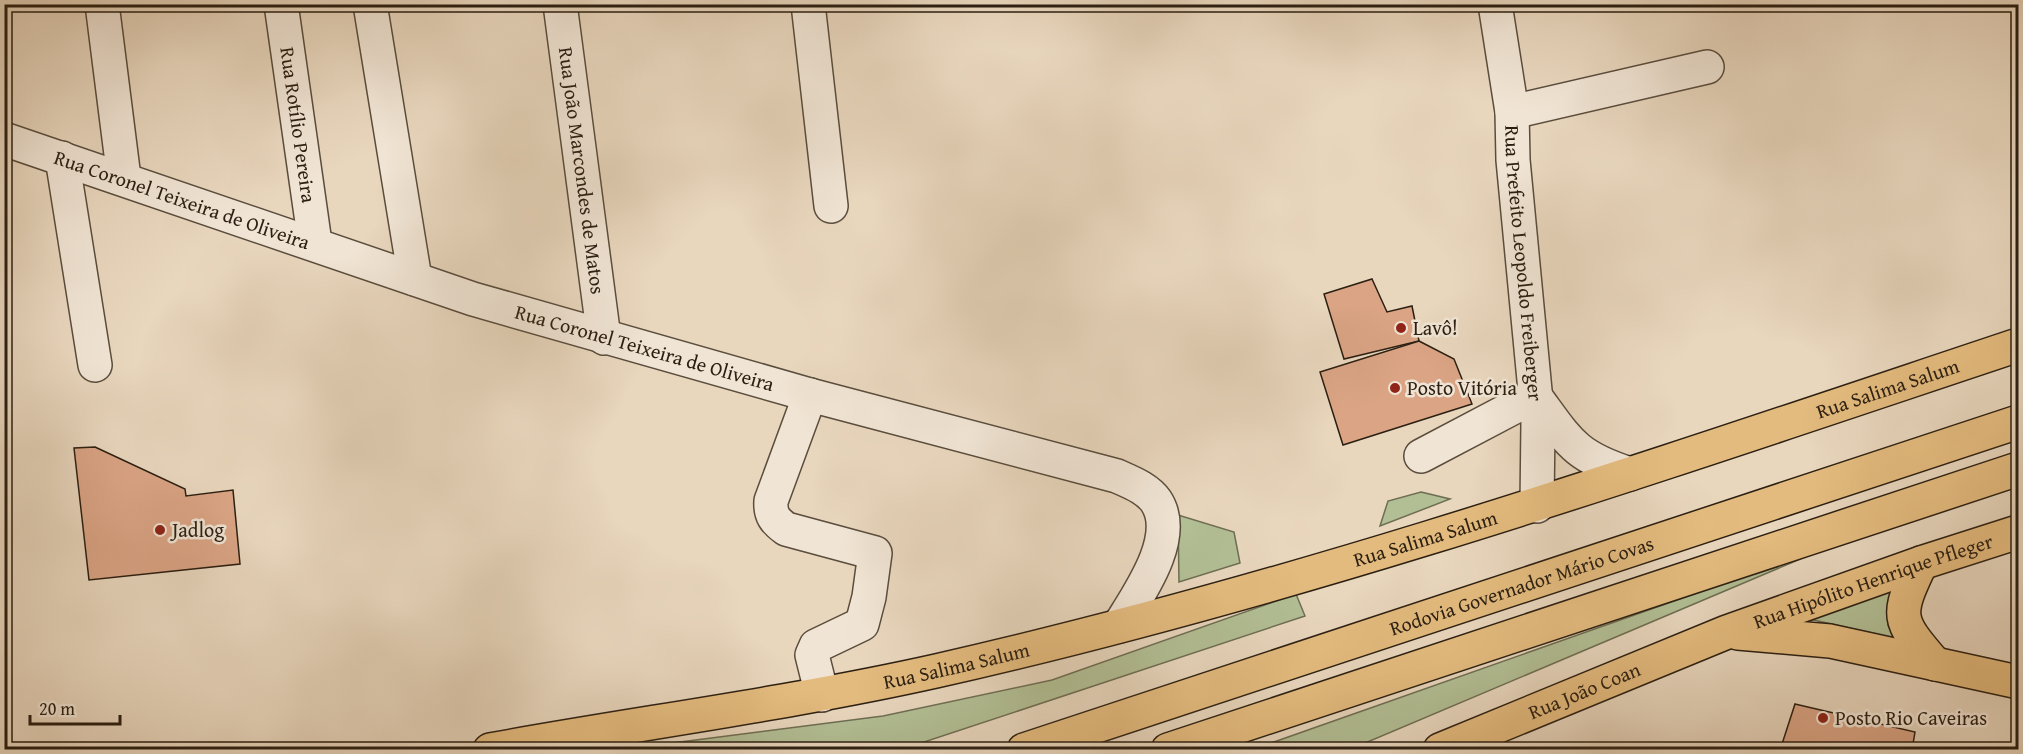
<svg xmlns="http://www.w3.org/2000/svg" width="2023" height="754" font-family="'Gentium Book Plus',serif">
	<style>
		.green { fill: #b2be94; stroke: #6e6e53; stroke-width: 1.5 }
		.building { fill: #daa485; stroke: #2b1f12; stroke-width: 1.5 }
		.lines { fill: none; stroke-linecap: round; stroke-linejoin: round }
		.minor-casing { stroke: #5a4d3d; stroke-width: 36 }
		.major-casing { stroke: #2b1f12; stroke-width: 36 }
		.highway-casing { stroke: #2b1f12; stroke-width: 36 }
		.minor { stroke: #f0e4d4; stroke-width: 33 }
		.major { stroke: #e4bb7e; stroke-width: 33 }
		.highway { stroke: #e4bb7e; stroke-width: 33 }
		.poi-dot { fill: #8f2418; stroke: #f0e4d4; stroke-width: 2 }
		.labels { text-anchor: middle; stroke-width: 5; stroke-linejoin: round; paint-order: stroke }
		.street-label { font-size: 20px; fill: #2b1f12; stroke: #f0e4d4 }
		.poi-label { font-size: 20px; fill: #2b1f12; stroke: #f0e4d4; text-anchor: start }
	</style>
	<rect width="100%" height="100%" fill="#e8d6bd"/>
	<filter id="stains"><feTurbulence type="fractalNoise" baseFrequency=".00333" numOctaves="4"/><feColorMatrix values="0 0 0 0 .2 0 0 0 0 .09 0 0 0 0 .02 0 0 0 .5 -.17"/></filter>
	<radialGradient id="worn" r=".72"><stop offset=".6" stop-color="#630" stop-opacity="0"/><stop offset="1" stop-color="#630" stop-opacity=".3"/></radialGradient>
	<g class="green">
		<polygon points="1421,492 1450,499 1380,526 1388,501"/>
		<polygon points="1178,515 1234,532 1240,563 1179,582"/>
		<polygon points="1836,544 1351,749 1254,749"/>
		<polygon points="1898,585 1888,625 1898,639 1805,618"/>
		<polygon points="1296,594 1305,616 903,749 637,750 641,747 883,716 1052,680"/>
	</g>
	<g class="building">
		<polygon points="1372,279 1387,312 1412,306 1419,341 1344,359 1324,294"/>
		<polygon points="1419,341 1454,359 1472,404 1343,445 1320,372"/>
		<polygon points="95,447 185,489 186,496 233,490 240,564 89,580 74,448"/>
		<polygon points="1795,704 1915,732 1912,750 1802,750 1782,744"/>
	</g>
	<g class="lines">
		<defs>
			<g id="minor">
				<polyline points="102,4 124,178"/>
				<path id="s1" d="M281,4L315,243"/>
				<polyline points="370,4 415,279"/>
				<path id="s2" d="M560,4L604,338"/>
				<polyline points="808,4 831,206"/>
				<path id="s3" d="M1495,4L1512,112L1513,160L1538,422L1537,506"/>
				<polyline points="1512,112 1707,67"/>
				<path id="s4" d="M4,139L473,299L810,395L1117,476C1130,482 1147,488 1156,501C1180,537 1138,595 1119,626"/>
				<polyline points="62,158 95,365"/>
				<path d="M810,395L771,501C770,515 775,521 786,529L875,553L869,597L862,624L816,646L812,655L822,695"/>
				<path d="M1535,396C1569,442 1574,456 1630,474"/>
				<polyline points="1421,456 1535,396"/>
			</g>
			<g id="major">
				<path d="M1921,563C1896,616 1896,619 1935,664"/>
				<polyline points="1738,633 1830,641 2018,682"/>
				<path id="s5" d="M490,750C638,723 788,704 936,671C1304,588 1661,464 2018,345"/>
				<path id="s6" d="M1440,750L1727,632L1921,563L2018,532"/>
			</g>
			<g id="highway">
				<path id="s7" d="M1024,750L2018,422"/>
				<polyline points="1168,750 2018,469"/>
			</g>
		</defs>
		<use href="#minor" class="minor-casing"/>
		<use href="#major" class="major-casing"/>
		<use href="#highway" class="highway-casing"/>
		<use href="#minor" class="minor"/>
		<use href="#major" class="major"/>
		<use href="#highway" class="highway"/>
	</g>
	<g class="poi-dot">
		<circle cx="1401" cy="328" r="6"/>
		<circle cx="1395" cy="388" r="6"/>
		<circle cx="160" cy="530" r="6"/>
		<circle cx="1823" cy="718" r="6"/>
	</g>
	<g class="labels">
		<g class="street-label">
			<text dy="7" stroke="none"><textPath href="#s1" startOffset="122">Rua Rotílio Pereira</textPath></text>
			<text dy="7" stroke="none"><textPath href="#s2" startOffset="168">Rua João Marcondes de Matos</textPath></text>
			<text dy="7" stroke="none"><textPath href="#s4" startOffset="188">Rua Coronel Teixeira de Oliveira</textPath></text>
			<text dy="7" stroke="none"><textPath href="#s3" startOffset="261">Rua Prefeito Leopoldo Freiberger</textPath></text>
			<text dy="7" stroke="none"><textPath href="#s4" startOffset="674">Rua Coronel Teixeira de Oliveira</textPath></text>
			<text dy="7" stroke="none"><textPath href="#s5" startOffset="1446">Rua Salima Salum</textPath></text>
			<text dy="7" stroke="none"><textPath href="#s5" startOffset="960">Rua Salima Salum</textPath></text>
			<text dy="7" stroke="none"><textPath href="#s6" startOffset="465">Rua Hipólito Henrique Pfleger</textPath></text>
			<text dy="7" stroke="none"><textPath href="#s7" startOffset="524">Rodovia Governador Mário Covas</textPath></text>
			<text dy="7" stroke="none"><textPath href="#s5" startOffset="474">Rua Salima Salum</textPath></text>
			<text dy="7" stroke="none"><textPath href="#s6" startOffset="156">Rua João Coan</textPath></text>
		</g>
		<g class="poi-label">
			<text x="1413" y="335">Lavô!</text>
			<text x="1407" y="395">Posto Vitória</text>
			<text x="172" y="537">Jadlog</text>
			<text x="1835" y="725">Posto Rio Caveiras</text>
		</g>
	</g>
	<rect width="2023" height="754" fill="none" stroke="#e8d6bd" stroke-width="24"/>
	<rect x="6" y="6" width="2011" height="742" fill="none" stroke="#2b1f12" stroke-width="3"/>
	<rect x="12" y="12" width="1999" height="730" fill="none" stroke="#2b1f12" stroke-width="1.5"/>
	<path d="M30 715v9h90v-9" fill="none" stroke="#2b1f12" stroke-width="3"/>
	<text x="39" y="715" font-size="18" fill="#2b1f12" stroke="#f0e4d4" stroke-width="4.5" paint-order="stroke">20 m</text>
	<rect width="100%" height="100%" filter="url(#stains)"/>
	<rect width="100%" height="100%" fill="url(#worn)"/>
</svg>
